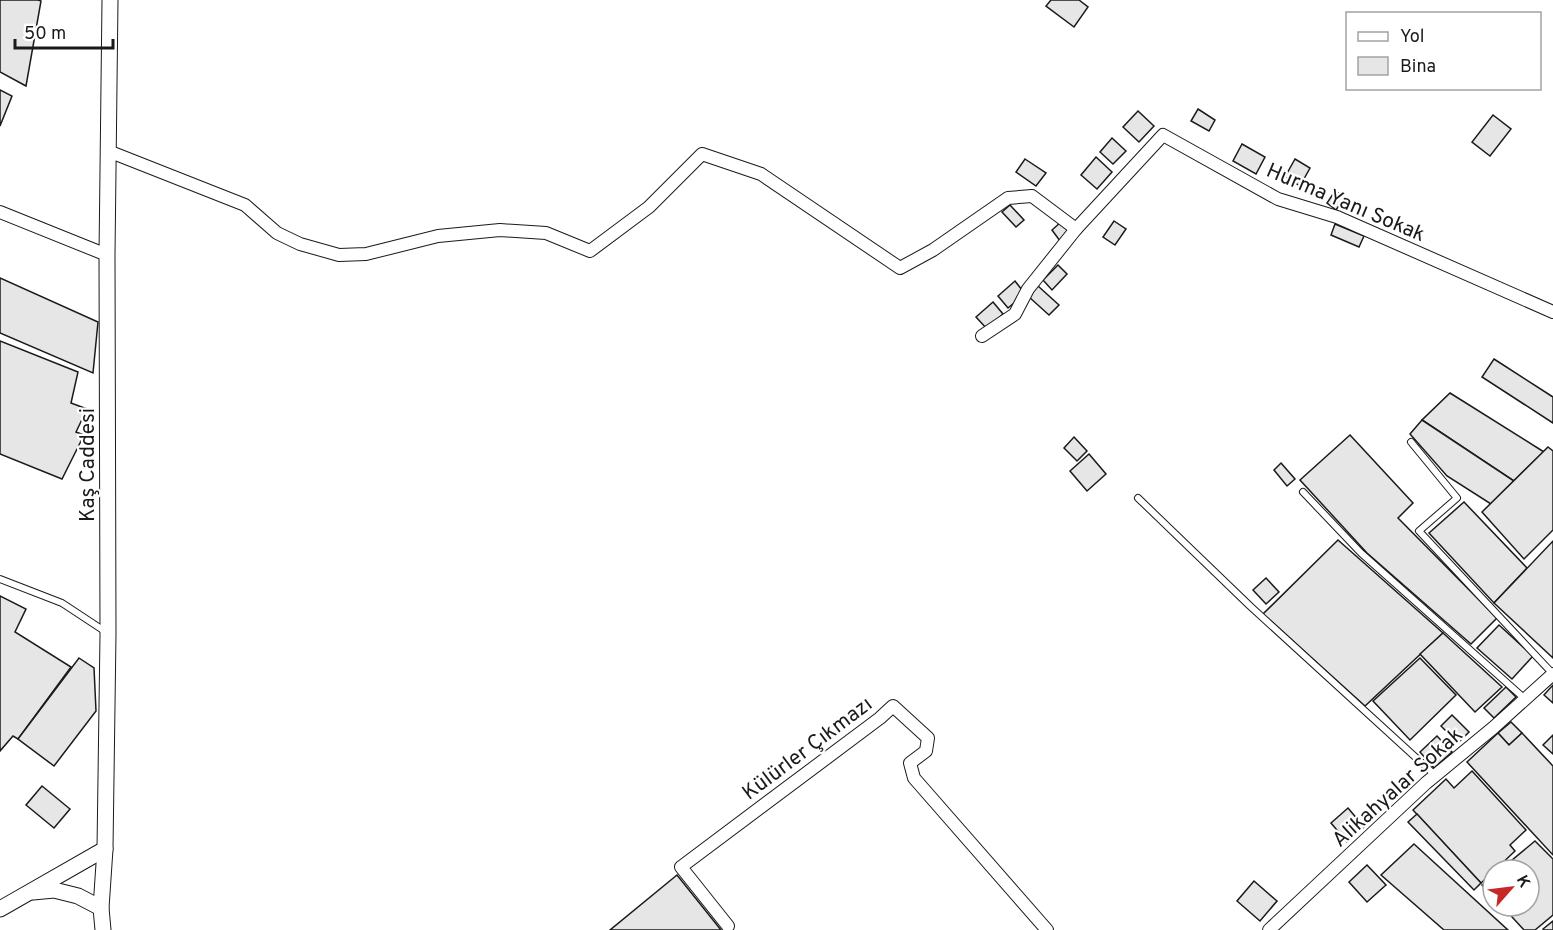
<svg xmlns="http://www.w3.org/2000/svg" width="1553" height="930" font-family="Overpass,sans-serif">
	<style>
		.building { fill: #e6e6e6; stroke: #1a1a1a; stroke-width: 1.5 }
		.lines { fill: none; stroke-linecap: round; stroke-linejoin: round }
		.service-casing { stroke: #1a1a1a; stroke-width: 8 }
		.minor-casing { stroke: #1a1a1a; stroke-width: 14 }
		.tertiary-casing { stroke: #1a1a1a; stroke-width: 17 }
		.service { stroke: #fff; stroke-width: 6 }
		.minor { stroke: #fff; stroke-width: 12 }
		.tertiary { stroke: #fff; stroke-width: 15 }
		.labels { text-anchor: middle; stroke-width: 4.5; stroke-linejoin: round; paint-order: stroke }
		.street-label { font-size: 21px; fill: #1a1a1a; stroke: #fff }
	</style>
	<rect width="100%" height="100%" fill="#fff"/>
	<g class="building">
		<polygon points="0,0 38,0 41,1 26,86 0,72"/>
		<polygon points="1051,0 1079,0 1088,7 1074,27 1046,6"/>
		<polygon points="0,90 12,96 0,126"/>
		<polygon points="1198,109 1215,120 1209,131 1191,121"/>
		<polygon points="1138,111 1154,126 1139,142 1123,127"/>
		<polygon points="1493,115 1511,129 1490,156 1472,142"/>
		<polygon points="1112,138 1126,151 1113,164 1100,152"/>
		<polygon points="1242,144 1265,157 1256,174 1233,161"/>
		<polygon points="1096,157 1112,172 1097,189 1081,175"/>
		<polygon points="1025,159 1046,173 1036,186 1016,172"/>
		<polygon points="1295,159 1310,168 1300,186 1285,177"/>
		<polygon points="1335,191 1345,197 1336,210 1327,203"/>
		<polygon points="1010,205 1024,220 1016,227 1002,212"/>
		<polygon points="1062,221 1071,232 1060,241 1052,230"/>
		<polygon points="1114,221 1126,229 1115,245 1103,237"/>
		<polygon points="1335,224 1364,236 1359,247 1331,235"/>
		<polygon points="1058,265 1067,274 1052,290 1043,280"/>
		<polygon points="0,278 98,322 93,373 0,333"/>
		<polygon points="1015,281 1025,294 1008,308 998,296"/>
		<polygon points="1038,286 1059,305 1049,315 1029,297"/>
		<polygon points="993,302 1003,314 987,329 976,317"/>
		<polygon points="0,341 78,372 71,403 87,409 76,432 84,435 62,479 0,454"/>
		<polygon points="1494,359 1553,397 1553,423 1482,377"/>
		<polygon points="1450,393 1544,452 1514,481 1422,420"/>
		<polygon points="1422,420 1514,481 1491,504 1447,476 1410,434"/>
		<polygon points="1350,435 1413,503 1398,518 1497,618 1471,644 1367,553 1300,480"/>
		<polygon points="1074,437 1087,451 1077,461 1064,448"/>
		<polygon points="1548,447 1553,451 1553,530 1524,559 1482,512"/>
		<polygon points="1089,454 1106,474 1087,491 1070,471"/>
		<polygon points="1281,463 1295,479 1287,486 1274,470"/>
		<polygon points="1464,502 1527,568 1494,603 1429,533"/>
		<polygon points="1338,540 1443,633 1365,706 1263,614"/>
		<polygon points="1553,541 1553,658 1494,603"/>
		<polygon points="1266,578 1279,592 1266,604 1253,590"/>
		<polygon points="0,596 26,609 15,632 71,667 18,739 13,736 0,751"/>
		<polygon points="1499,625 1533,656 1512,679 1477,648"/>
		<polygon points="1443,633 1502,687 1475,712 1420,654"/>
		<polygon points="79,658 94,668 96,711 54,766 18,739"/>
		<polygon points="1420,658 1456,695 1410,740 1373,701"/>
		<polygon points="1553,685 1553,703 1544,695"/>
		<polygon points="1506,687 1516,697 1494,718 1484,708"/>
		<polygon points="1452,715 1469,732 1458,743 1441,726"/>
		<polygon points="1511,722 1522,733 1509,745 1498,733"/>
		<polygon points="1498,733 1509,745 1522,733 1553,766 1553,855 1467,762"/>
		<polygon points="1553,735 1553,754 1543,745"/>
		<polygon points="1437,736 1452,752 1434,768 1420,752"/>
		<polygon points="1472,771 1526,830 1510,845 1515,851 1495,870 1493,870 1493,872 1481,883 1413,810 1446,779 1454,788"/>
		<polygon points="42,786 70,809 54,828 26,805"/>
		<polygon points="1348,808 1364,827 1347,842 1331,823"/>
		<polygon points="1417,814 1481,883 1474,890 1408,822"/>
		<polygon points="1535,841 1553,859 1553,915 1535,930 1524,930 1502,906 1529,906 1529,870 1500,870"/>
		<polygon points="1414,844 1508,930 1444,930 1381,875"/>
		<polygon points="1367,865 1386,885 1367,902 1349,882"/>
		<polygon points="677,875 721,930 610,930"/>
		<polygon points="1493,876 1493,897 1482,885"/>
		<polygon points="1254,881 1277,901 1260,921 1237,901"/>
		<polygon points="1553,921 1553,930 1544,930 1543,929"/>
	</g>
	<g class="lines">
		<defs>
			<g id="service">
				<polyline points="1411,442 1457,498 1419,531 1553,674"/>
				<polyline points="1303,492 1361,553 1525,699"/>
				<polyline points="1138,498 1250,606 1435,775"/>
				<polyline points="0,579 62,603 106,632"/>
			</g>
			<g id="minor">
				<polyline points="108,151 245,205 277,233 300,244 339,255 366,254 438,236 500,230 546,233 590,251 649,207 702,154 761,174 900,268 933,250 1008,198 1032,196 1076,229 1163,135 1278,199 1337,217 1553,312"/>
				<polyline points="0,212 107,255"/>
				<polyline points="982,336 1015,314 1028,289 1076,229"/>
				<polyline points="728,926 681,867 880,718 893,706 928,738 926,751 910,763 914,778 1047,930"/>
				<polyline points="1269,930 1426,783 1493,728 1553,674"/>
			</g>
			<g id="tertiary">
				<polyline points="33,892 54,890 78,896 101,908"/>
				<polyline points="0,909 105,849"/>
				<polyline points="103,930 101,908 105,849 108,634 107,255 110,0"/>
			</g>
		</defs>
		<use href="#service" class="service-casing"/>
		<use href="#minor" class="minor-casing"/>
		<use href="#tertiary" class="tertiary-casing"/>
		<use href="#service" class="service"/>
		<use href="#minor" class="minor"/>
		<use href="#tertiary" class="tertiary"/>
	</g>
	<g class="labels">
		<g class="street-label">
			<text transform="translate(1346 202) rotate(23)" y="7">Hurma Yanı Sokak</text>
			<text transform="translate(87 465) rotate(-90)" y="7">Kaş Caddesi</text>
			<text transform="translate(807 748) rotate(-37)" y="7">Külürler Çıkmazı</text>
			<text transform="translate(1397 787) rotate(-42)" y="7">Alikahyalar Sokak</text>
		</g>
	</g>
	<rect x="1346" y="12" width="195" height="78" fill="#ffffff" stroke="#a3a3a3" stroke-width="1.5"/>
	<rect x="1358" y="32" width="30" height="9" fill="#ffffff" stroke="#a3a3a3" stroke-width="1.5"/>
	<text x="1400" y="42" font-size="18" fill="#1a1a1a">Yol</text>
	<rect x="1358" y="57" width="30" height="18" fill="#e6e6e6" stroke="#a3a3a3" stroke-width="1.5"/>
	<text x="1400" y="72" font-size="18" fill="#1a1a1a">Bina</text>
	<g transform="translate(1511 888) rotate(62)"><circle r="28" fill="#ffffff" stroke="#a3a3a3" stroke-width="1.5"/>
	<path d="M0-4.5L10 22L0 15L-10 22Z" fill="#c62828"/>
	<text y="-9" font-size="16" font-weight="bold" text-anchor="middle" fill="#1a1a1a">K</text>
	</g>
	<path d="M15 39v9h98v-9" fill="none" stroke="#1a1a1a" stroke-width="3"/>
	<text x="24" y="39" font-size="18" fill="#1a1a1a" stroke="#ffffff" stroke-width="4.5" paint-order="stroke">50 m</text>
</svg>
